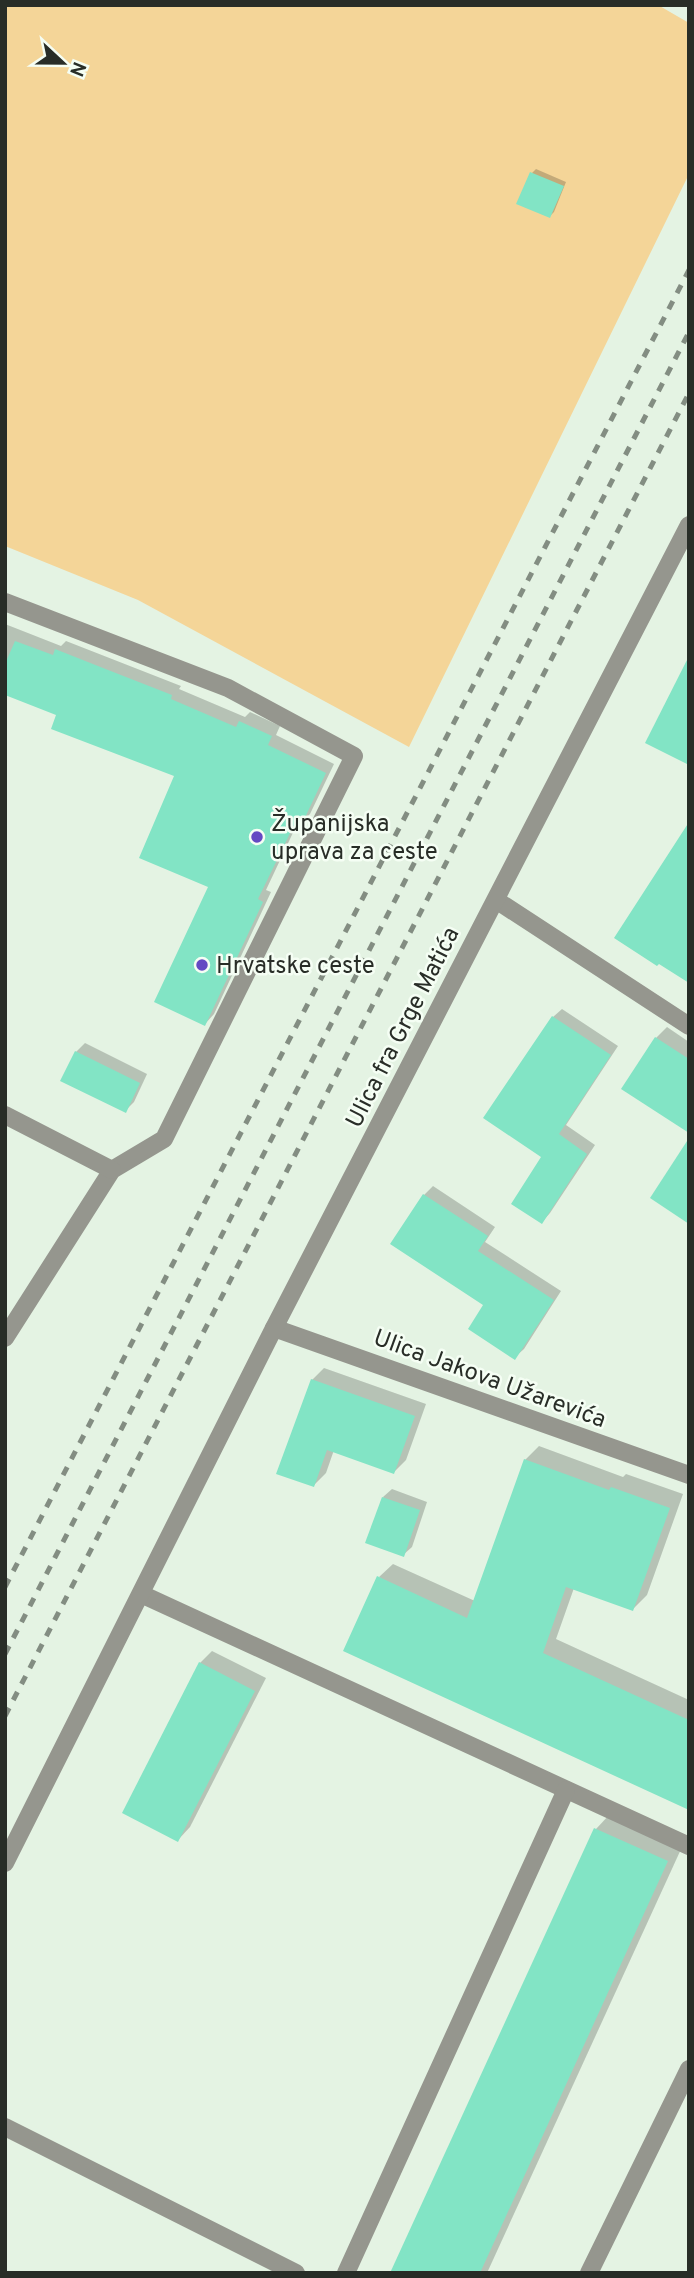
<svg xmlns="http://www.w3.org/2000/svg" width="694" height="2278" font-family="Overpass,sans-serif">
	<style>
		.green { fill: #f4d598 }
		.shadow { fill: #0003 }
		.building { fill: #82e4c5 }
		.lines { fill: none; stroke-linecap: round; stroke-linejoin: round }
		.minor { stroke: #95968e; stroke-width: 18 }
		.rail { stroke: #838d82; stroke-width: 5; stroke-dasharray: 9 9; stroke-linecap: butt }
		.poi-dot { fill: #644ac3; stroke: #f5fef4; stroke-width: 2.5 }
		.labels { text-anchor: middle; stroke-width: 5; stroke-linejoin: round; paint-order: stroke }
		.poi-label { font-size: 24px; fill: #282d27; stroke: #f5fef4; text-anchor: start }
		.street-label { font-size: 24px; fill: #282d27; stroke: #f5fef4 }
	</style>
	<rect width="100%" height="100%" fill="#e4f3e3"/>
	<polygon class="green" points="5,5 658,5 689,23 689,174 409,747 138,600 5,546"/>
	<g class="shadow">
		<polygon points="536,169 566,182 554,212 550,216 532,173"/>
		<polygon points="5,624 61,646 66,641 181,686 179,689 245,717 250,712 280,726 276,735 334,764 310,814 300,824 298,822 266,890 271,892 214,1014 205,1024 210,886 176,775 59,714 5,693"/>
		<polygon points="562,1009 618,1046 566,1125 595,1145 550,1213 542,1222 553,1017"/>
		<polygon points="667,1027 689,1042 689,1131 656,1038"/>
		<polygon points="85,1043 147,1074 134,1102 125,1111 76,1052"/>
		<polygon points="433,1186 495,1227 485,1242 561,1291 524,1349 515,1357 486,1304 392,1243 424,1195"/>
		<polygon points="324,1368 426,1404 406,1460 394,1472 334,1450 326,1473 314,1485 312,1380"/>
		<polygon points="539,1446 623,1477 626,1474 683,1494 647,1595 633,1609 574,1588 556,1639 689,1700 689,1808 379,1577 393,1564 475,1601 525,1460"/>
		<polygon points="392,1489 427,1502 412,1547 403,1555 383,1497"/>
		<polygon points="212,1651 266,1678 190,1827 178,1840 200,1663"/>
		<polygon points="610,1814 682,1847 487,2273 410,2273 395,2266 596,1829"/>
	</g>
	<g class="building">
		<polygon points="530,172 564,186 550,218 516,204"/>
		<polygon points="15,641 53,655 55,649 103,668 172,695 171,699 236,727 239,721 272,736 268,745 326,773 301,826 295,823 258,899 263,902 205,1026 154,1002 208,887 139,858 174,776 51,729 56,715 5,695 5,664"/>
		<polygon points="689,656 689,765 645,743"/>
		<polygon points="689,822 689,983 659,964 657,966 614,938"/>
		<polygon points="552,1016 611,1055 559,1134 587,1154 542,1224 511,1204 541,1157 483,1118"/>
		<polygon points="655,1037 689,1059 689,1133 621,1089"/>
		<polygon points="75,1051 140,1083 126,1113 60,1081"/>
		<polygon points="689,1138 689,1224 650,1198"/>
		<polygon points="423,1194 488,1236 478,1251 554,1300 515,1360 468,1329 483,1305 390,1244"/>
		<polygon points="311,1379 415,1416 394,1474 327,1450 314,1487 276,1474"/>
		<polygon points="524,1459 609,1490 611,1487 670,1508 633,1611 566,1587 543,1653 689,1720 689,1810 343,1651 377,1576 467,1618"/>
		<polygon points="382,1497 420,1510 404,1557 365,1543"/>
		<polygon points="199,1662 255,1691 178,1842 122,1813"/>
		<polygon points="594,1828 668,1861 480,2273 390,2273"/>
	</g>
	<g class="lines">
		<g class="minor">
			<polyline points="5,602 228,688 354,756 164,1139 112,1170 5,1338"/>
			<polyline points="496,900 689,1026"/>
			<polyline points="5,1115 112,1170"/>
			<polyline points="274,1328 689,1475"/>
			<polyline points="141,1594 689,1846"/>
			<polyline points="5,1863 274,1328 689,525"/>
			<polyline points="5,2127 296,2273"/>
			<polyline points="346,2273 566,1790"/>
			<polyline points="589,2273 689,2069"/>
		</g>
		<g class="rail">
			<polyline points="5,1587 689,270"/>
			<polyline points="5,1654 689,332"/>
			<polyline points="5,1716 689,393"/>
		</g>
	</g>
	<g class="poi-dot">
		<circle cx="257" cy="837" r="7"/>
		<circle cx="202" cy="965" r="7"/>
	</g>
	<g class="labels">
		<g class="poi-label">
			<text x="271" y="831">Županijska<tspan x="271" dy="28">uprava za ceste</tspan></text>
			<text x="216" y="973">Hrvatske ceste</text>
		</g>
		<g class="street-label">
			<text transform="translate(402 1027) rotate(-63)" y="8">Ulica fra Grge Matića</text>
			<text transform="translate(490 1378) rotate(20)" y="8">Ulica Jakova Užarevića</text>
		</g>
	</g>
	<rect width="694" height="2278" fill="none" stroke="#282d27" stroke-width="14"/>
	<g transform="translate(63 63) rotate(112)" stroke="#f5fef4" stroke-width="5" paint-order="stroke">
	<path d="M0-5L12 26L0 18L-12 26Z" fill="#282d27"/>
	<text y="-10" font-size="19" font-weight="bold" text-anchor="middle" fill="#282d27">N</text>
	</g>
</svg>
